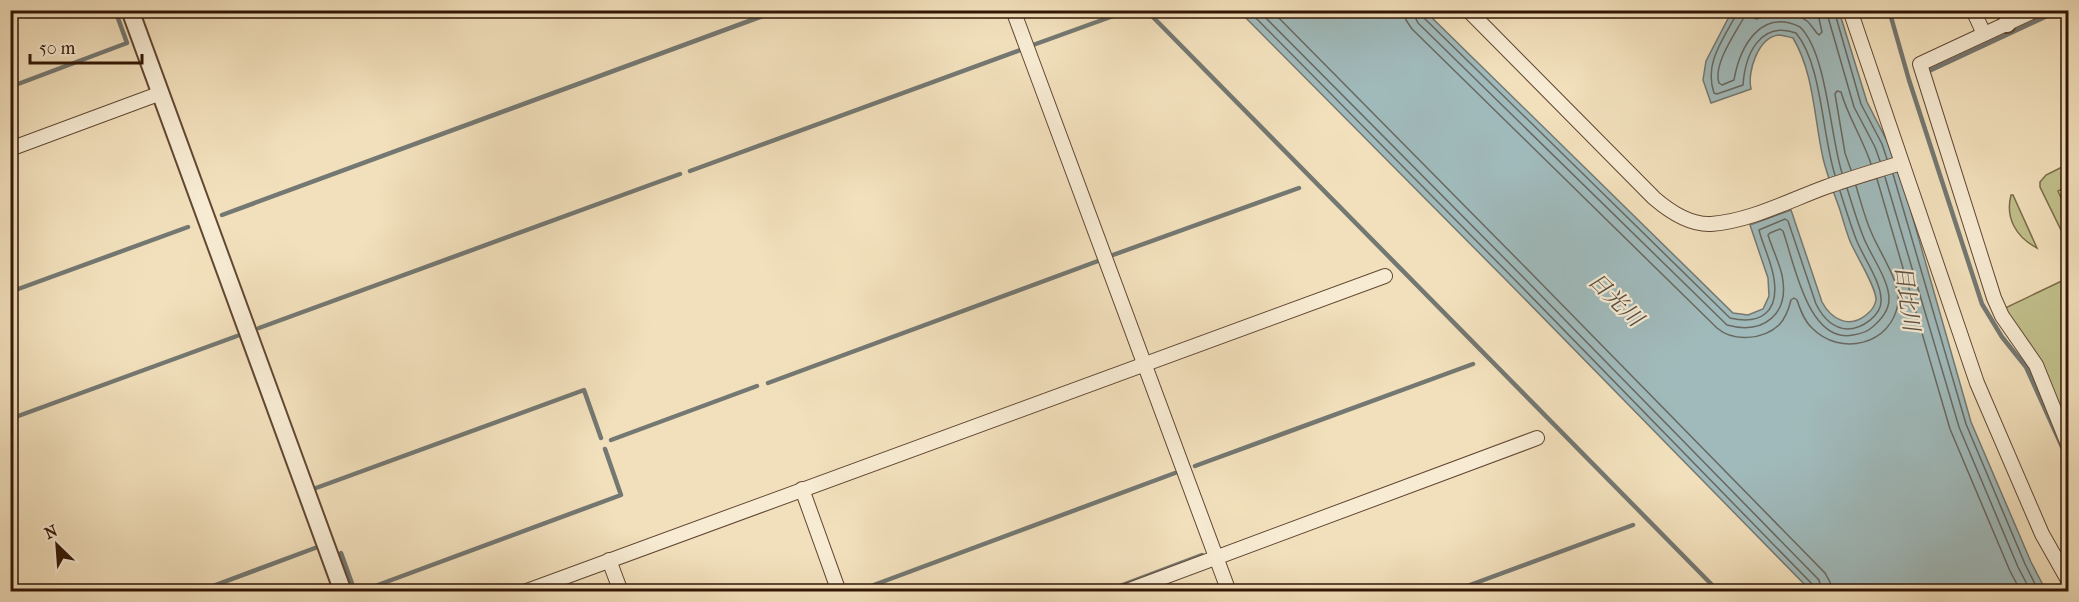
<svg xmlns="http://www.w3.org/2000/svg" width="2079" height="602" font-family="'IM FELL French Canon','Noto Serif JP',serif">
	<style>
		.green { fill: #c1c08c; stroke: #7a6b48; stroke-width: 1.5 }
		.water { fill: #a0babb; stroke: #747872; stroke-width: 1.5 }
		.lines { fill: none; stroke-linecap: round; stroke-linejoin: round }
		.shore { stroke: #696860; stroke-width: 1.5 }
		.stream { stroke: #747872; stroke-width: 4.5 }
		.minor-casing { stroke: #624833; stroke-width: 16 }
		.tertiary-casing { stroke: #624833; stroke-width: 20 }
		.minor { stroke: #f7ebd3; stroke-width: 14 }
		.tertiary { stroke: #f7ebd3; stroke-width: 16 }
		.labels { text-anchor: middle; stroke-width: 4.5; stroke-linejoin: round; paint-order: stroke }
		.water-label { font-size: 22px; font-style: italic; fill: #584f45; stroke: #f7ebd3 }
	</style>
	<rect width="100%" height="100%" fill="#f2e0bc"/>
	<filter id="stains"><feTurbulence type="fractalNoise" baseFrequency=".00333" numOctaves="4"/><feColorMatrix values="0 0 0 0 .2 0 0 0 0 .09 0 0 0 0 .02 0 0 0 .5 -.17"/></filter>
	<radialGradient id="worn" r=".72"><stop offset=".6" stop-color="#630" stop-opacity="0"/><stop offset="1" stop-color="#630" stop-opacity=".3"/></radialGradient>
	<g class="green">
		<polygon points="2068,164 2068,186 2058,191 2068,213 2068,235 2065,234 2061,230 2040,187 2040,182 2046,175"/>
		<path d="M2011,195H2013L2037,248C2016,237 2005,218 2011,195Z"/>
		<polygon points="2068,278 2068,434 2003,309"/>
	</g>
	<path class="water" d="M1239,11H1425L1733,313L1748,315L1763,309L1769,296L1768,278L1750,225L1791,210L1822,302C1831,319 1849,329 1866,315C1870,312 1875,306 1876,300C1877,288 1855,254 1850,241C1846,231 1843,220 1840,210C1834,193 1827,175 1823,158C1814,118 1814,73 1793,38C1788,37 1783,35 1779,35C1758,37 1747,72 1751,89L1711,103L1703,80L1706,61L1732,11H1839L1867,102L1887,141L1906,194L1971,422L2031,562L2046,591H1811L1515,289Z"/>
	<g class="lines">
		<g class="shore">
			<polyline points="1248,10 1519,284 1813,585 1815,592"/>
			<polyline points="1258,10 1525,279 1819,580 1822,592"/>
			<polyline points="1271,10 1531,273 1825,573 1830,582 1831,592"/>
			<path d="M1405,10L1406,20L1412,29L1717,328C1733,342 1763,340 1779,325C1785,319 1789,308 1791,300L1794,298L1797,300C1800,309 1804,321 1812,328C1840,357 1892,345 1898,303C1901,283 1880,253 1872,234C1865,219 1861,202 1856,186"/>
			<path d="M1414,10L1415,17L1418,23L1727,325C1764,335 1790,314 1782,275C1779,262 1772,248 1768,235L1770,233L1780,229L1783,231C1794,262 1808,344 1853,335C1859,334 1865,333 1870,329C1879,322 1889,312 1889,299C1889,279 1870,255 1863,236C1857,221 1852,204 1847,188"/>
			<path d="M1421,10L1423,17L1730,318C1761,325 1779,312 1774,279C1772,263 1763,246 1759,230L1785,219L1788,221L1816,304C1822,316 1832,328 1847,329C1862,329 1883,315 1881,298C1880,280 1863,257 1856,239C1850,223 1845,207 1840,191"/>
			<path d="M1737,10L1736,15C1722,41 1704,64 1714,93L1717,94L1743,85C1745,55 1760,20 1796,33C1822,64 1822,135 1835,175"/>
			<path d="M1744,10L1743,19C1734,35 1713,65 1719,83L1722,85L1734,80C1740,46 1761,8 1800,27C1827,53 1830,136 1842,173"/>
			<path d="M1753,10V17L1756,19C1773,14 1791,8 1807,21C1812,25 1814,31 1819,35L1822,32L1817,10"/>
			<polyline points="1826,10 1854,107 1875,147 1880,161"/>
			<polyline points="1834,10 1861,104 1882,144 1887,159"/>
			<path d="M1851,170L1845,153L1835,94L1837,91L1841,92C1848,117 1863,139 1871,164"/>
			<polyline points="1893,174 1966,424 2025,564 2039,592"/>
			<polyline points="1885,177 1959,427 2018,567 2031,592"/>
			<polyline points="1877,179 1950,429 2010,571 2021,592"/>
		</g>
		<g class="stream">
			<polyline points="1146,10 1719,592"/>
			<polyline points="1889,10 1909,80 1982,304 2002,337 2026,367 2068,460"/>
			<polyline points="1033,45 1127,11"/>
			<polyline points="1929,71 2060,10"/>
			<polyline points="10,87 127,43 115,10"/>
			<polyline points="690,171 1023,49"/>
			<polyline points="222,215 779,10"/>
			<polyline points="1110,256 1299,188"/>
			<polyline points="10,292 188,227"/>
			<polyline points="259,328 680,174"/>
			<polyline points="768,383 1098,261"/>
			<polyline points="10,419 237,336"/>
			<polyline points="611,440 757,386"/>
			<polyline points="1195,466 1473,364"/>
			<polyline points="316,488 584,390 601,438"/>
			<polyline points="341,553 355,592"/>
			<polyline points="197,592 315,548"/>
			<polyline points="359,592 621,495 605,449"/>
			<polyline points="855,592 1175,473"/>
			<polyline points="1104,592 1202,555"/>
			<polyline points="1451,592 1633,525"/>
		</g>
		<defs>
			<g id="minor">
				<polyline points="1013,10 1229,592"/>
				<path d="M1468,10L1654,198C1669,211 1689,225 1711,224C1751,221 1790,200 1826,187C1851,178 1876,171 1901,163"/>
				<polyline points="1850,10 1977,383 2042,534 2068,580"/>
				<polyline points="1973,10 1984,34"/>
				<polyline points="2036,10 1920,64 1994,298 2002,316 2036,365 2068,444"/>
				<polyline points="10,149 161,93"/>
				<polyline points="802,489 839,592"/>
				<polyline points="609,560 621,592"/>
				<polyline points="524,592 1385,276"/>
				<polyline points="1124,592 1537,438"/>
			</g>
			<g id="tertiary">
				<polyline points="130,10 343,592"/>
				<polyline points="2007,24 2010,10"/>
			</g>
		</defs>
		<use href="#minor" class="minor-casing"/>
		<use href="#tertiary" class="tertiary-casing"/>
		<use href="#minor" class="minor"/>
		<use href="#tertiary" class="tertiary"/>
	</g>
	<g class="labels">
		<g class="water-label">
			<text transform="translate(1908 298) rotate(82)" y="8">目比川</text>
			<text transform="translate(1616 299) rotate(44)" y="8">日光川</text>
		</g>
	</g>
	<rect width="2079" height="602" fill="none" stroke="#f2e0bc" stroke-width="36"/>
	<rect x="12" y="12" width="2055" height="578" fill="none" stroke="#321605" stroke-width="3"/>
	<rect x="18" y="18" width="2043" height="566" fill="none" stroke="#321605" stroke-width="1.5"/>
	<g transform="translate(57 545) rotate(335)" stroke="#f7ebd3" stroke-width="4.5" paint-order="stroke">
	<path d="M0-4.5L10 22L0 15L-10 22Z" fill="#321605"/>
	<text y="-9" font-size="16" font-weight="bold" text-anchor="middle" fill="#321605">N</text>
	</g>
	<path d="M30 54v9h112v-9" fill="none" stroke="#321605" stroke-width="3"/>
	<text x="39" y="54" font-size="18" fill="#321605" stroke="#f7ebd3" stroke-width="4.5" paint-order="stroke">50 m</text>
	<rect width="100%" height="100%" filter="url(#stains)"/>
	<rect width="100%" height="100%" fill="url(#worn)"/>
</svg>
